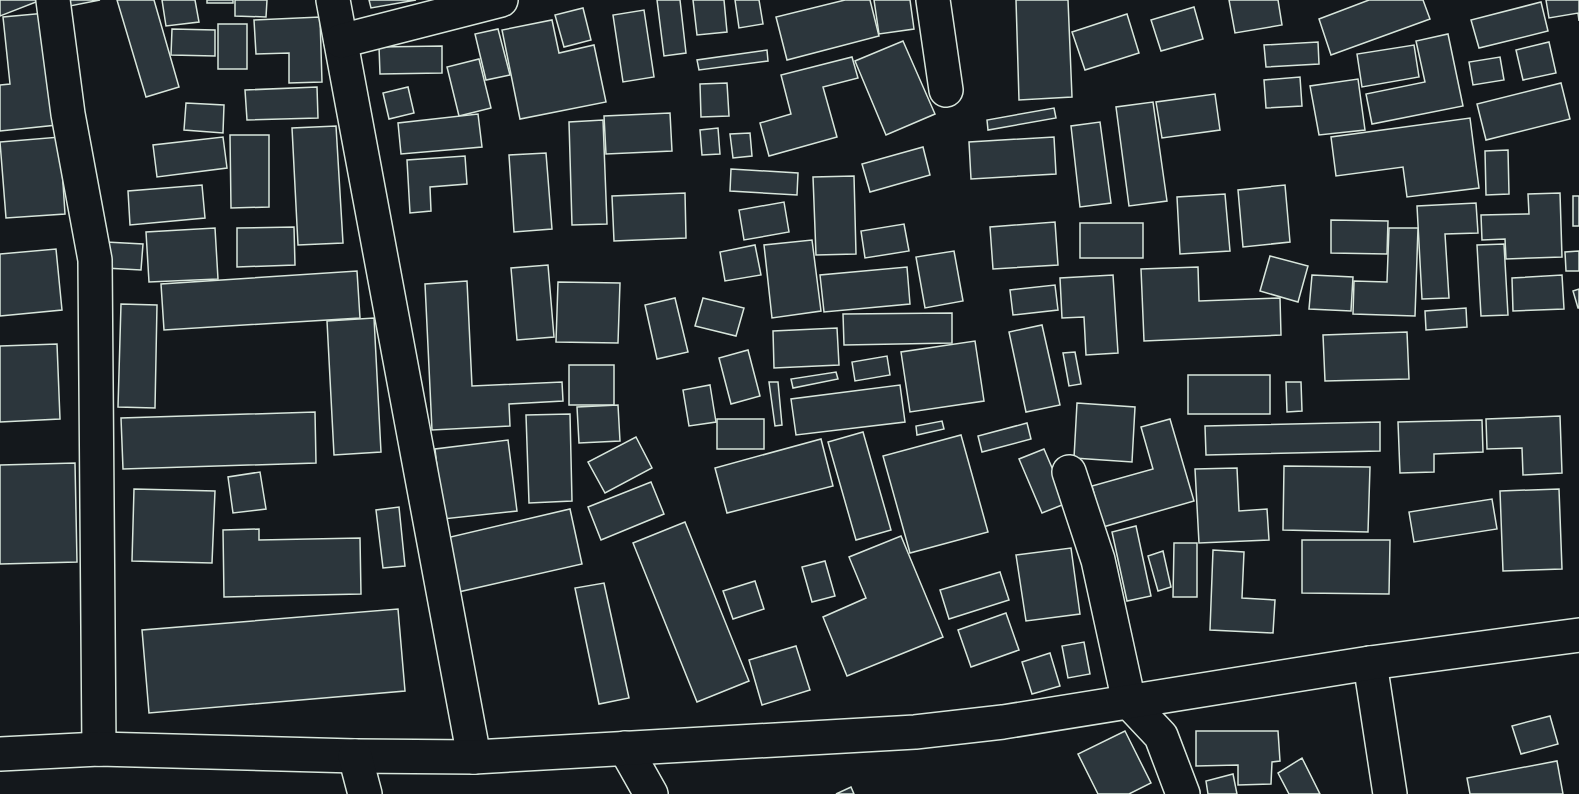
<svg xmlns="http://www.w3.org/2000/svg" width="1579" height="794" font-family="Ubuntu,sans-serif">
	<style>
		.building { fill: #2c363c; stroke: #d8e6dc; stroke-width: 1.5 }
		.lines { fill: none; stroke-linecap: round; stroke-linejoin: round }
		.street-casing { stroke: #d8e6dc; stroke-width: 36 }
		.street { stroke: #14181c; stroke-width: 33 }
	</style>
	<rect width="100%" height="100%" fill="#14181c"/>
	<g class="building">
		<polygon points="0,0 41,0 0,16"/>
		<polygon points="68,0 100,0 70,6"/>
		<polygon points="117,0 154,0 179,87 146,97"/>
		<polygon points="162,0 195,0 199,22 166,26"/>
		<rect x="207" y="0" width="26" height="3"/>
		<polygon points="235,0 267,0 266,17 235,16"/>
		<polygon points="369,0 416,0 371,8"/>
		<polygon points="657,0 680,0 686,53 664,56"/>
		<polygon points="693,0 724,0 727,32 697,35"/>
		<polygon points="735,0 759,0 763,24 739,28"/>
		<polygon points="845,0 870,0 879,36 787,60 776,17"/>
		<polygon points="874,0 910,0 914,29 879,34"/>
		<polygon points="1016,0 1068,0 1072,97 1019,100"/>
		<polygon points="1229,0 1278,0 1282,25 1235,33"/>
		<polygon points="1369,0 1423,0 1430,19 1331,55 1319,19"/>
		<polygon points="1546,0 1579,0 1579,21 1578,13 1549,18"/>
		<polygon points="1541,2 1548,31 1479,48 1471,20"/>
		<polygon points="1194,7 1203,39 1161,51 1151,20"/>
		<polygon points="583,8 591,40 564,47 555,15"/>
		<polygon points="644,10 654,77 623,82 613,15"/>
		<polygon points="46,13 57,125 0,131 0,85 10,84 3,17"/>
		<polygon points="1127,14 1139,53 1085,70 1072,32"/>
		<polygon points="320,17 322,82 289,83 289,53 256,54 254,20"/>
		<polygon points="552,20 559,53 594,45 606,102 520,119 502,30"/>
		<rect x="218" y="24" width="29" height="45"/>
		<polygon points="172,29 215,30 215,56 171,55"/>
		<polygon points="498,29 510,75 486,80 475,34"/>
		<polygon points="1448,34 1463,106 1372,124 1366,94 1425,82 1416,41"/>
		<polygon points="903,41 935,114 886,135 855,61"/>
		<polygon points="1318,42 1319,64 1266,67 1264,45"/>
		<polygon points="1549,42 1556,73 1523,80 1516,50"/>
		<polygon points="1414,45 1419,77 1362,87 1357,54"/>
		<polygon points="442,46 442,73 380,74 379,47"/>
		<polygon points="767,50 768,61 699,70 697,60"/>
		<polygon points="852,57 858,78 823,87 837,137 769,156 760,123 791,114 781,75"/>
		<polygon points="1500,57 1504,80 1473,85 1469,62"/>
		<polygon points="479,59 491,108 459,116 447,67"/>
		<polygon points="1300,77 1302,106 1266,108 1264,80"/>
		<polygon points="1358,79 1365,130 1319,135 1310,86"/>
		<polygon points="727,83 729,116 701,117 700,84"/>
		<polygon points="1561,83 1570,119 1486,140 1477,104"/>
		<polygon points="317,87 318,118 247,120 245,90"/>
		<polygon points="408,87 414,113 389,119 383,93"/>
		<polygon points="1215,94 1220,130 1162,138 1156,102"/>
		<polygon points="1153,102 1167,201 1129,206 1116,107"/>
		<polygon points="186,103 224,105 223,133 184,130"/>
		<polygon points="1054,108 1056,118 988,130 987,120"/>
		<polygon points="670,113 672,151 606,154 604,116"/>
		<polygon points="478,114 482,147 401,154 398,123"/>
		<polygon points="1470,118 1479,188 1407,197 1403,167 1336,176 1331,137"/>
		<polygon points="603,120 607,224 572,225 569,122"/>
		<polygon points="1100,122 1111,203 1080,207 1071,126"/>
		<polygon points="336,126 343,243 298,245 292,128"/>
		<polygon points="718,128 720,154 702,155 700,130"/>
		<polygon points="750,133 752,156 733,158 730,134"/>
		<polygon points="230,135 269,135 269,207 231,208"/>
		<polygon points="60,137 65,214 6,218 0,142"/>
		<polygon points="223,137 227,168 157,177 153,145"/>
		<polygon points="1054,137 1056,174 971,179 969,142"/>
		<polygon points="923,147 930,175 870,192 862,164"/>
		<polygon points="1508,150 1509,194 1486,195 1485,151"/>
		<polygon points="546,153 552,229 514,232 509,155"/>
		<polygon points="465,156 467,184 430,187 431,211 410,213 407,160"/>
		<polygon points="731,169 798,173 797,195 730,191"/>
		<polygon points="854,176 856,254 816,255 813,177"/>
		<polygon points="202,185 205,218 130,225 128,191"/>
		<polygon points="1285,185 1290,242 1243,247 1238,190"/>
		<polygon points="685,193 686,238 614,241 612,196"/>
		<polygon points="1560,193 1562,257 1506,259 1505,239 1482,240 1481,215 1529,214 1528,194"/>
		<polygon points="1225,194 1230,251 1180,254 1177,197"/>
		<rect x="1573" y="196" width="6" height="30"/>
		<polygon points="784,202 789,232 744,240 739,210"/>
		<polygon points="1476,203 1478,233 1445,234 1449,298 1422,299 1417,206"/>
		<polygon points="1331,220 1388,221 1387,254 1331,253"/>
		<polygon points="1055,222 1058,265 993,269 990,227"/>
		<rect x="1080" y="223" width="63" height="35"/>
		<polygon points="904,224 909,251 865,258 861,231"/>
		<polygon points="294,227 295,265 237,267 237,228"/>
		<polygon points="215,228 218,279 149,282 146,232"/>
		<polygon points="1389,228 1418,228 1415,316 1353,314 1354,281 1387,282"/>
		<polygon points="812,240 821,311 772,318 764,245"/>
		<polygon points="106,242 143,244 141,270 105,268"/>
		<polygon points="1504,244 1508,315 1481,316 1477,245"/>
		<polygon points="755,245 761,275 725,281 720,252"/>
		<polygon points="56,249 62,310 0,316 0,254"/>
		<polygon points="954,251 963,301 925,308 916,257"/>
		<polygon points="1579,251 1579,271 1566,271 1565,252"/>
		<polygon points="1270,256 1308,266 1298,302 1260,291"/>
		<polygon points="548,265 554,337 517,340 511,268"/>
		<polygon points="907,267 910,304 824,312 820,275"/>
		<polygon points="1198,267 1199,301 1280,298 1281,335 1144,341 1141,269"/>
		<polygon points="357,271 360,318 164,330 161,284"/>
		<polygon points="1113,275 1118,353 1086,355 1084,317 1062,318 1060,278"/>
		<polygon points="1312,275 1353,277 1351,311 1309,309"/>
		<polygon points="1562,275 1564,309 1513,311 1512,278"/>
		<polygon points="467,281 472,386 562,382 563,401 509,404 510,426 432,430 425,284"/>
		<polygon points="558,282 620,283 618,343 556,342"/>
		<polygon points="1055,285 1058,310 1013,315 1010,290"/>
		<polygon points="1579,289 1579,308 1578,308 1573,291"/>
		<polygon points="675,298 688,352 657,359 645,305"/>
		<polygon points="703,298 744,308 736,336 695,326"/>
		<polygon points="121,304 157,305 155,408 118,407"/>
		<polygon points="1466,308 1467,327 1426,330 1425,311"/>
		<polygon points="952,313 952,343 844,345 843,314"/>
		<polygon points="374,318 381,452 334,455 327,321"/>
		<polygon points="1042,325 1060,405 1026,412 1009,332"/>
		<polygon points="837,328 839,365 774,368 773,331"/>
		<polygon points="1407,332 1409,379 1325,381 1323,335"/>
		<polygon points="975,341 984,401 910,412 901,352"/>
		<polygon points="57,344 60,419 0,422 0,346"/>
		<polygon points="748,350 760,396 731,404 719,358"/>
		<polygon points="1075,352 1081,384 1069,386 1063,353"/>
		<polygon points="887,356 890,375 855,381 852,362"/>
		<rect x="569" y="365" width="45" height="40"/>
		<polygon points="836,372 838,379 793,388 791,379"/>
		<rect x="1188" y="375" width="82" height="39"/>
		<polygon points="769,382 778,382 782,425 775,426"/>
		<polygon points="1286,382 1301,382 1302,411 1287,412"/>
		<polygon points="710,385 716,422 689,426 683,390"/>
		<polygon points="900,385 905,422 796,435 791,399"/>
		<polygon points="1077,403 1135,407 1132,462 1074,458"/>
		<polygon points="618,405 620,441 579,443 577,407"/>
		<polygon points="315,412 316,463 123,469 121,418"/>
		<polygon points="570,414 572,501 529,503 526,415"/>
		<polygon points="1560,416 1562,473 1523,475 1522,448 1487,449 1486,419"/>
		<rect x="717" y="419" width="47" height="30"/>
		<polygon points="1170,419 1194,501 1103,527 1092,486 1153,469 1141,427"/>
		<polygon points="1482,420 1483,452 1434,454 1434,472 1400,473 1398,422"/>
		<polygon points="942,421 944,429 917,435 916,426"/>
		<polygon points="1380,422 1380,451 1206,455 1205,426"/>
		<polygon points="1027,423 1031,439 982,452 978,436"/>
		<polygon points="863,432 891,530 856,540 828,442"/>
		<polygon points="961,435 988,532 910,553 883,456"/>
		<polygon points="636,437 652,468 605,493 588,462"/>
		<polygon points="821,439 833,486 727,513 715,468"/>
		<polygon points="508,440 517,511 443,519 435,449"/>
		<polygon points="1044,449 1067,503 1042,513 1019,459"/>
		<polygon points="75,463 77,562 0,564 0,465"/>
		<polygon points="1284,466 1370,467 1368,532 1283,530"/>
		<polygon points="1237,468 1239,511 1267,509 1269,540 1199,543 1195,469"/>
		<polygon points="260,472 266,509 233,513 228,477"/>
		<polygon points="651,482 664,514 601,540 588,507"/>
		<polygon points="134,489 215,491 212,563 132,561"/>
		<polygon points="1559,489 1562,569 1503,571 1500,491"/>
		<polygon points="1492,499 1497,529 1414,542 1409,512"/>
		<polygon points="399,507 405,566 383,568 376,510"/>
		<polygon points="570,509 582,564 454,593 442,539"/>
		<polygon points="685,522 749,681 697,702 633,543"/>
		<polygon points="1136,526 1151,596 1127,601 1112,532"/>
		<polygon points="259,529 259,540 360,538 361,594 224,597 223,530"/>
		<polygon points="901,536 943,637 847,676 823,617 866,598 849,557"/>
		<polygon points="1302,540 1390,540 1389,594 1302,593"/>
		<polygon points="1174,543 1197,543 1197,597 1173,597"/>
		<polygon points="1071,548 1080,614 1026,621 1016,555"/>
		<polygon points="1213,550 1244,552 1242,598 1275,600 1273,633 1210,630"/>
		<polygon points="1163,551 1171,587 1158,591 1148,556"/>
		<polygon points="825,561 835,596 812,602 802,567"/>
		<polygon points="1000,572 1009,600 949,619 940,590"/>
		<polygon points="755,581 764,609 733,619 723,591"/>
		<polygon points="604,583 629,698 599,704 575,588"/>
		<polygon points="398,609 405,691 149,713 142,630"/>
		<polygon points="1006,613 1019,650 971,667 958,630"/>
		<polygon points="1084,642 1090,674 1068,678 1062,646"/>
		<polygon points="796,646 810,690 762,705 749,660"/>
		<polygon points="1050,653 1060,686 1032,694 1022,662"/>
		<polygon points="1550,716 1558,744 1521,754 1512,726"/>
		<polygon points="1125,731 1151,783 1129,794 1098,794 1078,754"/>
		<polygon points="1196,731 1278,731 1280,761 1272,762 1271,784 1238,785 1238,765 1196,766"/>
		<polygon points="1302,758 1320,794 1289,794 1278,773"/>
		<polygon points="1557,761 1563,794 1470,794 1467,778"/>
		<polygon points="1233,774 1237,794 1208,794 1206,781"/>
		<polygon points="851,787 854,794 836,794"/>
	</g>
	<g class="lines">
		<defs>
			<g id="street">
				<polyline points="53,0 68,114 95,260 99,749"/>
				<polyline points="333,0 474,757"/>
				<polyline points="933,0 946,90"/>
				<polyline points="341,41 501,0"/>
				<polyline points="1069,472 1098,560 1129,702 1161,736 1183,794"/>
				<polyline points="1370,663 1390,794"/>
				<polyline points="625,748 651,794"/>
				<polyline points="0,754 99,749 355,756 474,757 915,732 1003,722 1370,663 1579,635"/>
				<polyline points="355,756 365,794"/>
			</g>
		</defs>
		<use href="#street" class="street-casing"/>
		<use href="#street" class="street"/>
	</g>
</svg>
